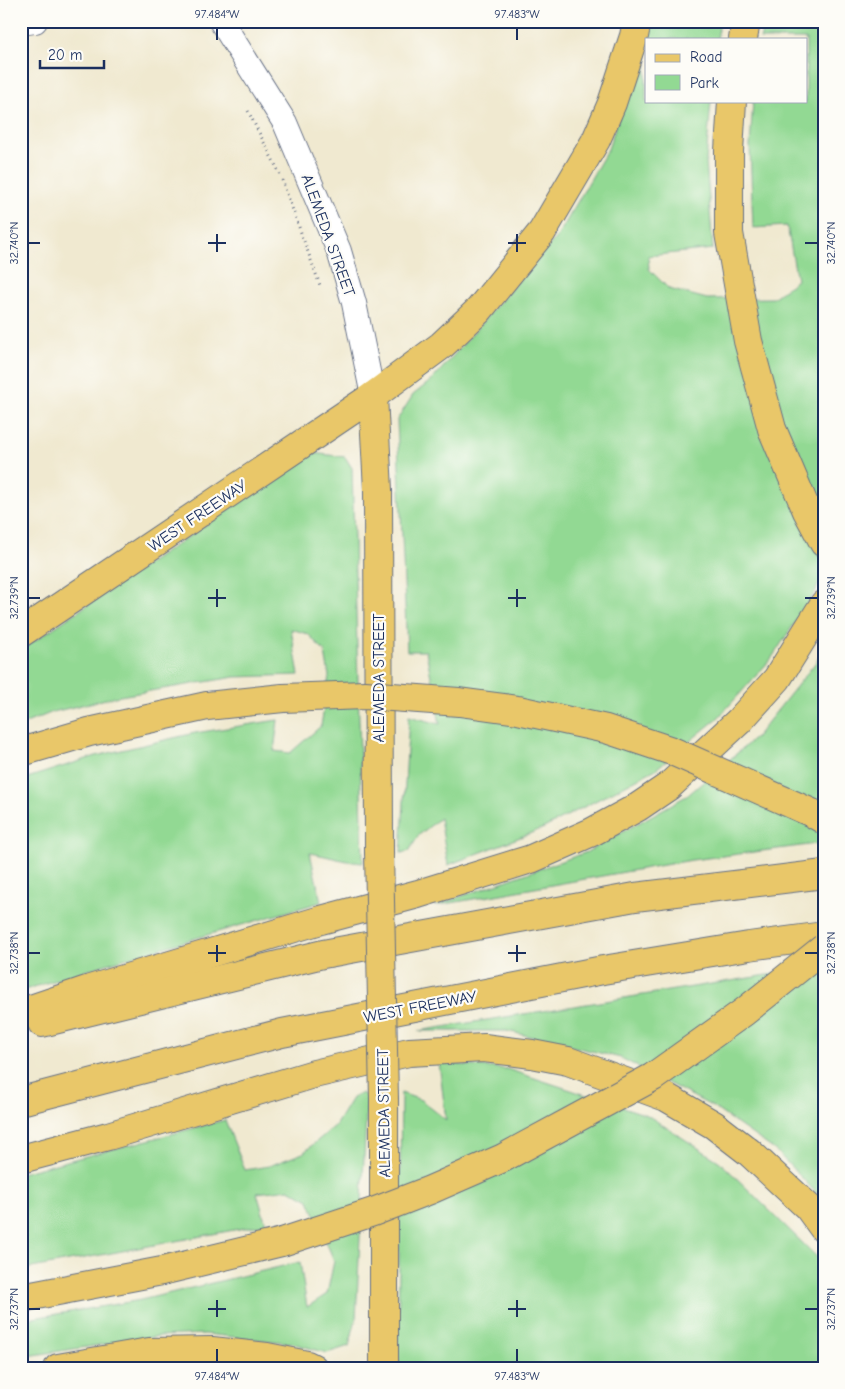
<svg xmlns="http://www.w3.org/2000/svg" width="845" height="1389" font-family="'Comic Neue',sans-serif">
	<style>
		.green { fill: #92d993; stroke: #568478 }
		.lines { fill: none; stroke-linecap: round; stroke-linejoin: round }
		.minor-casing { stroke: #667086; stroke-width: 26 }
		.major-casing { stroke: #667086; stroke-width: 30 }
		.highway-casing { stroke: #667086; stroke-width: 30 }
		.path { stroke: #667086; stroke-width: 3; stroke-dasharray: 1 4; stroke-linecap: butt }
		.minor { stroke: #fff; stroke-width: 24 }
		.major { stroke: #e9c769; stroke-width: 28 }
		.highway { stroke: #e9c769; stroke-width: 28 }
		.major-bridge-casing { stroke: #667086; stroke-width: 30; stroke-linecap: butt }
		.highway-bridge-casing { stroke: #667086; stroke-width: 30; stroke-linecap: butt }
		.major-bridge { stroke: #e9c769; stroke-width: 28 }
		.highway-bridge { stroke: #e9c769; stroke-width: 28 }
		.ticks { fill: none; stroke: #1b2f5e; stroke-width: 2 }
		.labels { text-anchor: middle; stroke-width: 4.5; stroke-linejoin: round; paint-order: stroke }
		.street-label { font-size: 16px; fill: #1b2f5e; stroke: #fdfcf7 }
		.neatline { fill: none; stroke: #1b2f5e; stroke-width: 2 }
		.ticks-label { font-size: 12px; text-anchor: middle; fill: #1b2f5e }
	</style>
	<rect width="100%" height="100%" fill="#fdfcf7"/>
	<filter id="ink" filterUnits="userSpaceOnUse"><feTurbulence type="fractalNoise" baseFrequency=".02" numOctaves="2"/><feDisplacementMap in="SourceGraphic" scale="10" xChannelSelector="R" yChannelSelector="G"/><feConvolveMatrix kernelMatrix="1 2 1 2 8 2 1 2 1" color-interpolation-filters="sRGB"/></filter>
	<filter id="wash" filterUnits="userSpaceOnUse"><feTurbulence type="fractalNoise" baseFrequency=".0096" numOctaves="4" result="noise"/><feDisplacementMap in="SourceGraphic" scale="20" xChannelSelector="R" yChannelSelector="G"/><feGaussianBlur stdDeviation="1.12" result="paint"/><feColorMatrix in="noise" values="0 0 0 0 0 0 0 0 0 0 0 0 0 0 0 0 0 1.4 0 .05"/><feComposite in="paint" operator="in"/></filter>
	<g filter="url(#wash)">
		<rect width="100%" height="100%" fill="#f0e9d0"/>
		<g class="green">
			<polygon points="649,21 720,21 717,39 646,39 646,101 711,101 706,161 713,249 648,256 649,269 669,289 707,299 773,298 797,280 787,226 753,228 750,146 753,101 806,101 806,39 760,39 765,21 824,21 824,573 815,592 771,659 718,718 656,769 544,828 448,865 440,818 419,835 409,851 401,853 409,716 440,724 426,651 407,651 397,420 413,395 433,379 559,234 608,149 645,40"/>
			<path d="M312,453L345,457L352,468L363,863C345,862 328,856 310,853L321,902L110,963L21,991V780L96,756L195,733L278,720L274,751L290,753L321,726L329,676L325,652L308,634L291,629L299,675L235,677L114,697L53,712L21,725V650Z"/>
			<polygon points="824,648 824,843 692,860 434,906 587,852 688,795 756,737 816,662"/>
			<polygon points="824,966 824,1201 776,1151 713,1107 621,1058 507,1031 418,1031"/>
			<polygon points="439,1063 507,1069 647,1115 720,1162 824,1264 824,1368 400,1368 398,1355 401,1093 421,1100 446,1120"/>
			<polygon points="362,1093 367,1097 356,1319 349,1346 327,1353 292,1343 205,1334 159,1336 21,1357 21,1320 141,1300 300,1262 307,1307 327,1294 334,1261 309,1200 289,1189 257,1193 266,1224 21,1270 21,1173 225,1120 245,1170 269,1166 303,1153 335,1126 352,1098"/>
		</g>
	</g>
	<g filter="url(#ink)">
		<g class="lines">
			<defs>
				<g id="minor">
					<polyline points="221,21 285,123 339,251 354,303 373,396"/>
					<polyline points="21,23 35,21"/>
				</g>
				<g id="major">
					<polyline points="373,396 378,490 379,851"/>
					<polyline points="21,633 373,396 442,345 479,310 542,232 596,140 612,103 634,36 637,21"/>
					<polyline points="384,1100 384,1368"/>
					<polyline points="58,1368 149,1352 212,1351 267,1357 307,1365 313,1368"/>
				</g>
				<g id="highway">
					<polyline points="743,39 746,21"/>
					<polyline points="732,101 729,151 729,233 748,341 772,429 807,511 824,543"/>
					<polyline points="21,752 89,732 207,706 283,698"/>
					<polyline points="21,1016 28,1010 90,989 321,920 418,894 531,859 592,832 638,807 669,786 739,721 777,679 824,604"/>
					<polyline points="42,1023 323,954 635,897 824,874"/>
					<polyline points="21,1101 282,1033 603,970 749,946 824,936"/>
					<polyline points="21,1159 108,1136 314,1074 409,1052 484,1048 532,1054 568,1061 666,1097 714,1125 749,1152 808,1207 824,1229"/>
					<polyline points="21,1298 162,1271 282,1242"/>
				</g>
			</defs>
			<use href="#minor" class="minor-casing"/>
			<use href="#major" class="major-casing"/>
			<use href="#highway" class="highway-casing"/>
			<g class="path">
				<polyline points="248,111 280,174"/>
				<polyline points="282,180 321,288"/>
			</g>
			<use href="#minor" class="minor"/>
			<use href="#major" class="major"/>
			<use href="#highway" class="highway"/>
			<defs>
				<polyline id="major-bridge" points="379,851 384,1100"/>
				<g id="highway-bridge">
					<polyline points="283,698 365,695 459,702 518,710 606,729 672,751 812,813 824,820"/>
					<polyline points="282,1242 373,1212 430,1190 503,1158 575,1119 653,1077 744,1012 824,948"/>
				</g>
			</defs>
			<use href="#major-bridge" class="major-bridge-casing"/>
			<use href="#highway-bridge" class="highway-bridge-casing"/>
			<use href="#major-bridge" class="major-bridge"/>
			<use href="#highway-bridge" class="highway-bridge"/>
		</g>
	</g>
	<path class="ticks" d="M217,28V40M517,28V40M217,234V252M517,234V252M28,243H40M208,243H226M508,243H526M805,243H818M217,589V607M517,589V607M28,598H40M208,598H226M508,598H526M805,598H818M217,945V962M517,945V962M28,953H40M208,953H226M508,953H526M805,953H818M217,1300V1317M517,1300V1317M28,1309H40M208,1309H226M508,1309H526M805,1309H818M217,1349V1362M517,1349V1362"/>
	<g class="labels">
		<g class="street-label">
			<text transform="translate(329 235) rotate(70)" y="6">ALEMEDA STREET</text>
			<text transform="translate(197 515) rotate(-34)" y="6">WEST FREEWAY</text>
			<text transform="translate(378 678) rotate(-90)" y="6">ALEMEDA STREET</text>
			<text transform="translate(420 1006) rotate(-11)" y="6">WEST FREEWAY</text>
			<text transform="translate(383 1113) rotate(-91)" y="6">ALEMEDA STREET</text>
		</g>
	</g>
	<rect width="845" height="1389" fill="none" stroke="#fdfcf7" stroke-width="55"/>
	<rect x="645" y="38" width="162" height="65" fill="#fdfcf7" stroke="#a3aaba"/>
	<rect x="655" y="54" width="25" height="8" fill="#e9c769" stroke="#a3aaba"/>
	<text x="690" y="62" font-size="15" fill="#1b2f5e">Road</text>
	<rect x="655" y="75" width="25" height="15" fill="#92d993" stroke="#a3aaba"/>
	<text x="690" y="88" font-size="15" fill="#1b2f5e">Park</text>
	<path d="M40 60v8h64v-8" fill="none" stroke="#1b2f5e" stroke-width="2.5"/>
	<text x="48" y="60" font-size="15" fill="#1b2f5e" stroke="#fdfcf7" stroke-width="4" paint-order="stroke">20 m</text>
	<rect x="28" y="28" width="790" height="1334" class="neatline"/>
	<g class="ticks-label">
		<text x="217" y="18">97.484°W</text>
		<text x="517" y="18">97.483°W</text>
		<text transform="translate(14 243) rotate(-90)" y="4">32.740°N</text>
		<text transform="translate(831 243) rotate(-90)" y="4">32.740°N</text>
		<text transform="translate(14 598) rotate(-90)" y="4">32.739°N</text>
		<text transform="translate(831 598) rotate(-90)" y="4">32.739°N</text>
		<text transform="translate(14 953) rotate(-90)" y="4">32.738°N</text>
		<text transform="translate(831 953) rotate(-90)" y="4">32.738°N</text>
		<text transform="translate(14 1309) rotate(-90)" y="4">32.737°N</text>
		<text transform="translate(831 1309) rotate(-90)" y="4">32.737°N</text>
		<text x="217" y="1380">97.484°W</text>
		<text x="517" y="1380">97.483°W</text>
	</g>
</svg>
